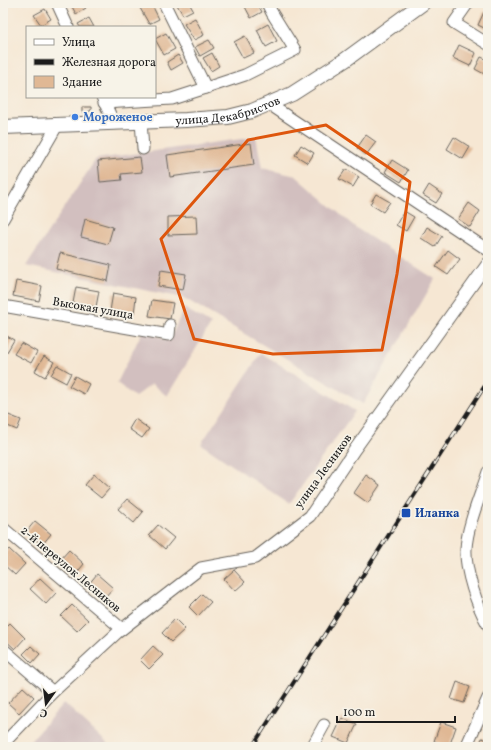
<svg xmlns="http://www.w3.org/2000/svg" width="491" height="750" font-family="Vollkorn,serif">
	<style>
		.industrial { fill: #d2bfbf }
		.building { fill: #e0b894 }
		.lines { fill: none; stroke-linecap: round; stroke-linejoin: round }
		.minor-casing { stroke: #68635c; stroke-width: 13 }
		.major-casing { stroke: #68635c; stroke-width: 16 }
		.minor { stroke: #fff; stroke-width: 11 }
		.major { stroke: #fff; stroke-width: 14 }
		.rail-casing { stroke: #1c1c1c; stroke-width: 4 }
		.rail { stroke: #f7f3e8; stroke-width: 2.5; stroke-dasharray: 8; stroke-linecap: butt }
		.marked { fill: none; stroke: #de560d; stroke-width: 3; stroke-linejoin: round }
		.shop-dot { fill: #3f7fe0; stroke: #f7f3e8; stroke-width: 1.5 }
		.transit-dot { fill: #1a4fb4; stroke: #f7f3e8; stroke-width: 1.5 }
		.labels { text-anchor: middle; stroke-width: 3.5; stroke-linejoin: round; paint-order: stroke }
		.street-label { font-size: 12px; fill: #1c1c1c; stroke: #f7f3e8 }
		.shop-label { font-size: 12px; font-weight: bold; fill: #366cbe; stroke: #f7f3e8; text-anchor: start }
		.transit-label { font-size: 12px; font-weight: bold; fill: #164399; stroke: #f7f3e8; text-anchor: start }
	</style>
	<rect width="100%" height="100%" fill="#f7f3e8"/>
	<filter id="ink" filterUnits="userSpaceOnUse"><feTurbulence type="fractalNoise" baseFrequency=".025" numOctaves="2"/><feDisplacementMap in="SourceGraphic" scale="8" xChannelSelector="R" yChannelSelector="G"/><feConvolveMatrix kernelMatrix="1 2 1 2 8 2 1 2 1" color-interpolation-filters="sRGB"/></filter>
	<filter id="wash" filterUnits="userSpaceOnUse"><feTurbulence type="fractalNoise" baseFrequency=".012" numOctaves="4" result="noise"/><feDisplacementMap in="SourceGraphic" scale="16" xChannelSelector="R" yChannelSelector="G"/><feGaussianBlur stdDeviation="0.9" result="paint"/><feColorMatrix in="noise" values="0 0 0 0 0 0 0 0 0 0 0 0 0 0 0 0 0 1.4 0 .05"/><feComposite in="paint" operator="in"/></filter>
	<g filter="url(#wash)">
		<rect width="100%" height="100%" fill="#f6e7d3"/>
		<g class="industrial">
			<polygon points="256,137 262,168 296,176 356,228 435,279 363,404 184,298 26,266 96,159"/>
			<polygon points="184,308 211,324 167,396 152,384 135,397 117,383 143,330 169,341"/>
			<polygon points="261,353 355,411 289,504 201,444"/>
			<polygon points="64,703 111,747 25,747"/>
		</g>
		<g id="blocks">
			<g class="building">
				<polygon points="70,3 83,3 86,8 76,14"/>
				<polygon points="149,3 151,3 159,19 149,24 140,8"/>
				<polygon points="176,3 189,3 193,10 183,15"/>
				<polygon points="243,3 257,3 262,12 251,18"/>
				<polygon points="45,9 51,19 41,25 34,15"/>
				<polygon points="484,12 488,14 488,30 478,25"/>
				<polygon points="89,18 94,27 80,27 78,24"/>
				<polygon points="195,18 204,35 194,40 184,24"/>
				<polygon points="268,24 277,41 266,47 257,30"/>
				<polygon points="166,33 175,49 164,55 155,39"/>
				<polygon points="245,36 254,53 243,58 234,42"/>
				<polygon points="209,40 214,48 200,56 195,47"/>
				<polygon points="459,45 476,53 470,66 453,58"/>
				<polygon points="212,53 219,66 211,71 203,58"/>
				<polygon points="178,55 183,63 171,70 167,62"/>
				<polygon points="481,57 488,60 488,76 475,69"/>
				<polygon points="82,107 91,107 91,111 82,112"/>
				<polygon points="366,135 376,142 366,155 357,148"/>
				<polygon points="454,137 470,147 463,159 447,149"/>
				<polygon points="251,143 254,165 170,177 167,155"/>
				<polygon points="301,145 314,153 308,163 295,155"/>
				<polygon points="140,157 142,172 121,174 122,180 100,182 98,161"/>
				<polygon points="392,160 408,170 401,182 385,172"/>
				<polygon points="346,169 359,177 353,187 339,179"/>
				<polygon points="429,185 442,194 436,203 423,195"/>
				<polygon points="376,194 390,202 383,212 370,204"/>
				<polygon points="469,203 480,211 470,227 458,219"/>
				<polygon points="404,211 414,217 406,231 396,225"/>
				<polygon points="196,216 197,234 168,235 168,217"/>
				<polygon points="85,219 113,227 108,244 81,237"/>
				<polygon points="427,227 442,236 435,247 421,238"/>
				<polygon points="448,250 460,259 448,275 436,267"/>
				<polygon points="60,253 111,265 108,281 56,269"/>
				<polygon points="161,270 186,274 183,290 158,286"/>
				<polygon points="16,281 42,286 39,301 13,296"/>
				<polygon points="76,287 99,291 96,307 73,303"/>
				<polygon points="113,293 136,297 134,314 110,311"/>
				<polygon points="152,300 173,303 170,319 149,316"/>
				<polygon points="3,334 14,340 7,352 3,349"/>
				<polygon points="21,343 37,352 31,363 14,354"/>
				<polygon points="44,356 54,362 45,377 35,371"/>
				<polygon points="57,365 71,373 66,383 51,375"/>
				<polygon points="75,376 89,384 84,394 69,386"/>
				<polygon points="6,414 21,420 17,430 3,424"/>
				<polygon points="135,419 149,429 142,438 129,429"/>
				<polygon points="94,474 110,488 101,498 85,485"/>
				<polygon points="366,475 380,485 368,503 354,493"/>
				<polygon points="127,499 143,512 134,523 118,509"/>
				<polygon points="35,521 51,534 42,545 26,532"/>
				<polygon points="158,525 174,538 165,549 149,535"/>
				<polygon points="9,549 25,564 15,575 3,564 3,555"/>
				<polygon points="69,550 84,564 75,575 59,561"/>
				<polygon points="234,570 245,582 235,591 224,579"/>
				<polygon points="97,574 113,588 104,598 88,585"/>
				<polygon points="40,578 56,593 46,604 30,589"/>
				<polygon points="202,594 211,602 198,616 189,607"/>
				<polygon points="72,605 88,620 77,631 61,616"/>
				<polygon points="175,619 185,629 171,642 162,633"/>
				<polygon points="10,623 25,638 15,649 3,638 3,630"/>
				<polygon points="31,646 40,654 32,663 23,654"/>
				<polygon points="153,646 163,655 149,669 140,660"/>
				<polygon points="457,682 470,687 464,703 451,699"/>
				<polygon points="23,687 34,697 19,713 8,703"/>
				<polygon points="342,718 357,724 348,743 333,737"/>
				<polygon points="441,722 456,727 449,747 434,741"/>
				<polygon points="482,738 488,740 488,747 478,747"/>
			</g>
		</g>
	</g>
	<g filter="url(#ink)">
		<use href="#blocks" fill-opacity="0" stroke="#68635c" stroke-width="1"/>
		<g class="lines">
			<defs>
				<g id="minor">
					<polyline points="57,3 68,27"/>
					<polyline points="468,3 454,23 488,44"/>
					<polyline points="206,88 245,75 295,50 272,13 267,3"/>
					<polyline points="102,97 114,123"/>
					<polyline points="104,103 172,99 206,88 164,3"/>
					<polyline points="269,104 488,250"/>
					<polyline points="141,121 143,149"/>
					<polyline points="3,219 58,124"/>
					<polyline points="3,306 169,335 170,325"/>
					<path d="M488,472C481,494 467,526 466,549C465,571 477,606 488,625"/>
					<polyline points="3,528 122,629"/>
					<polyline points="3,649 53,692"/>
					<polyline points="3,744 53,692 117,633 201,568 255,558 310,516 355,449 488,263"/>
					<polyline points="312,747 324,725"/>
					<polyline points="466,747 488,698"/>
				</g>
				<g id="major">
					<path id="s1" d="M3,127L186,120L228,117L252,111L292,94L345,60L423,3"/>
				</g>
			</defs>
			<use href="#minor" class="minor-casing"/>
			<use href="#major" class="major-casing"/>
			<use href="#minor" class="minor"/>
			<use href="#major" class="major"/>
			<defs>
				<polyline id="rail" points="252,747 488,381"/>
			</defs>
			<use href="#rail" class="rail-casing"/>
			<use href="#rail" class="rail"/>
		</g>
	</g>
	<path class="marked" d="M326,125L410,182L397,274L382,350L273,354L194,339L161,239L248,140Z"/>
	<circle class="shop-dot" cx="75" cy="117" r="4"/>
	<rect class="transit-dot" x="401" y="508" width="10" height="10" rx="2"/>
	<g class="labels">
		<g class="street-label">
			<text dy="4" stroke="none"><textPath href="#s1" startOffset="226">улица Декабристов</textPath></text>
			<text transform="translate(93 308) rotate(10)" y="4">Высокая улица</text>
			<text transform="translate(323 471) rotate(-54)" y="4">улица Лесников</text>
			<text transform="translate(71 569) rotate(40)" y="4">2-й переулок Лесников</text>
		</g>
		<g class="shop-label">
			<text x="83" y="121">Мороженое</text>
		</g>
		<g class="transit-label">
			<text x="415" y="517">Иланка</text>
		</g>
	</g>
	<rect width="491" height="750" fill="none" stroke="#f7f3e8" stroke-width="16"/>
	<rect x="26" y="26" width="130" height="72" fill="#f7f3e8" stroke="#9f9d96"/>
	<rect x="34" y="39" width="20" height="6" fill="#ffffff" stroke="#9f9d96"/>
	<text x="62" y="46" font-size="12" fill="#1c1c1c">Улица</text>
	<rect x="34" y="59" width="20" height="6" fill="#1c1c1c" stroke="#9f9d96"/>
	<text x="62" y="66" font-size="12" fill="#1c1c1c">Железная дорога</text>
	<rect x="34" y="76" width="20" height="12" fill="#e0b894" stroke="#9f9d96"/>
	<text x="62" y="86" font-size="12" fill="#1c1c1c">Здание</text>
	<g transform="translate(46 704) rotate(194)" stroke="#f7f3e8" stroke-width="3" paint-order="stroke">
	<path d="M0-3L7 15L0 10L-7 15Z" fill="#1c1c1c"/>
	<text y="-6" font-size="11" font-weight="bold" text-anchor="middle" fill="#1c1c1c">С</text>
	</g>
	<path d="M337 716v6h118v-6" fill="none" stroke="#1c1c1c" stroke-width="2"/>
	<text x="343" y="716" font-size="12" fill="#1c1c1c" stroke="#f7f3e8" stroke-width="3" paint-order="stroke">100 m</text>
</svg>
